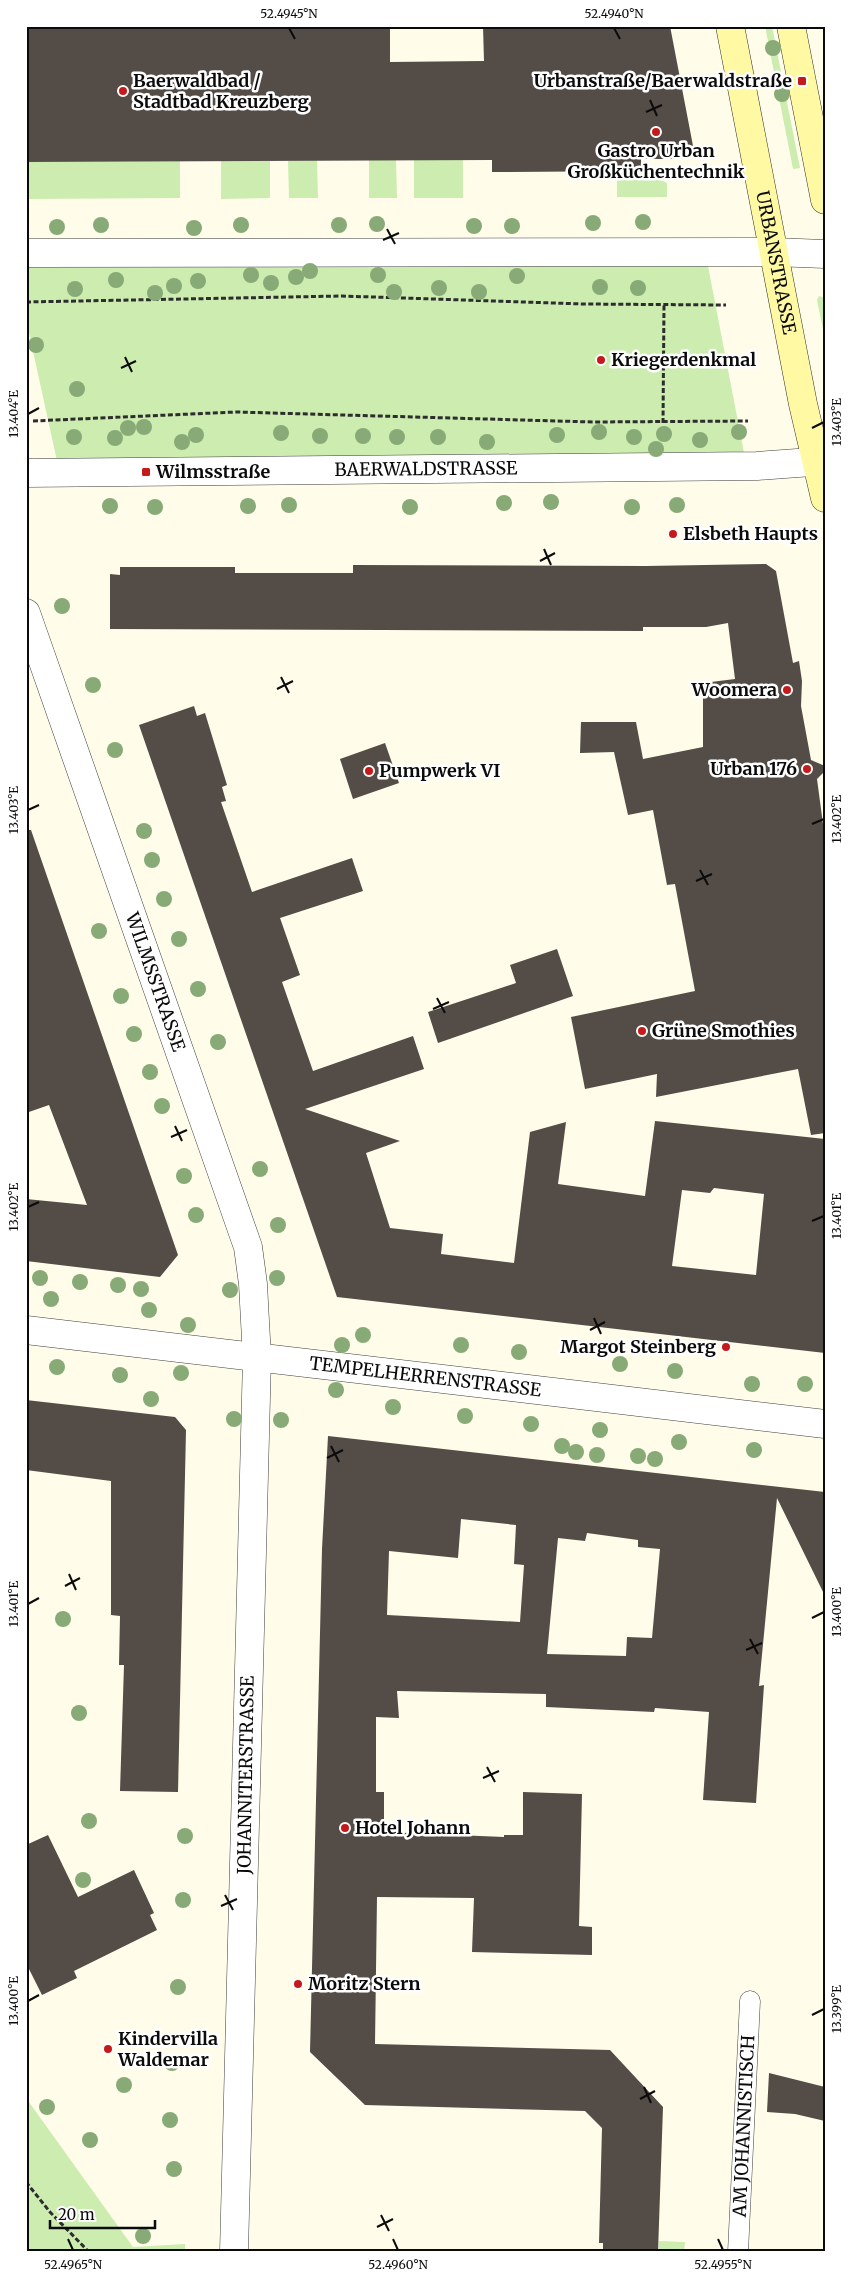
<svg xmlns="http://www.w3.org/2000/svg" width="851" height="2278" font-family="Merriweather,serif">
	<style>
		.green { fill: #ccecb0 }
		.building { fill: #544c47; fill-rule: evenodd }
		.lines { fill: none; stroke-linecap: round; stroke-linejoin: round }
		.service-casing { stroke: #3e3e3e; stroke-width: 21 }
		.minor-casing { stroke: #3e3e3e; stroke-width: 29 }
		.tertiary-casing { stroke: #3e3e3e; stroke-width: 29 }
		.secondary-casing { stroke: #2d2d2d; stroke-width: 29 }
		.path { stroke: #2d2d2d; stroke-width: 3; stroke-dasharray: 5 2.5; stroke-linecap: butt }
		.service { stroke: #fff; stroke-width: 20 }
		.minor { stroke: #fff; stroke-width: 28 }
		.tertiary { stroke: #fff; stroke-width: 28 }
		.secondary { stroke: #fff9a4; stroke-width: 28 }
		.tree { fill: #87aa76 }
		.ticks { fill: none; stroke: #0b0b0b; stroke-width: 2 }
		.poi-dot { fill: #c41a1b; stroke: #fff; stroke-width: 2 }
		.labels { text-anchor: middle; stroke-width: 5; stroke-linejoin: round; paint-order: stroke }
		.poi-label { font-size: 18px; font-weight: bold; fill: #0b0b0b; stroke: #fff; text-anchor: start }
		.street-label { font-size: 18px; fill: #0b0b0b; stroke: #fff }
		.neatline { fill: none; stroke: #0b0b0b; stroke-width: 2 }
		.ticks-label { font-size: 12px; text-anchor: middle; fill: #0b0b0b }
	</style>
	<rect width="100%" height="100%" fill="#fffce9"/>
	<g class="green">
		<polygon points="765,26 772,26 800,168 793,169"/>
		<polygon points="317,160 318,198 289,198 288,161"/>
		<polygon points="369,160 396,160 397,198 369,198"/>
		<rect x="414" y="160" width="49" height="38"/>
		<polygon points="180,161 180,198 26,199 26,162"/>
		<polygon points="221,161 270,161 270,198 221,199"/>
		<polygon points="617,171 641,171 667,183 667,197 617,197"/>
		<polygon points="707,261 745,458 57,461 26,319 26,263"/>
		<polygon points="819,296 825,298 825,339 817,300"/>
		<polygon points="26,2098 133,2247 185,2244 185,2252 26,2252"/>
		<polygon points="659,2241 685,2242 684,2252 658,2252"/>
	</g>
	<g class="building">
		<polygon points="26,26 390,26 390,62 484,61 483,26 670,26 694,151 685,159 641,159 641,171 492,172 492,160 26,162"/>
		<polygon points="766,564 776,571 793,663 799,661 802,681 801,706 811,760 825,766 825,771 817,779 825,839 825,1133 811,1135 798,1069 656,1097 657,1074 585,1089 571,1017 695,991 675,884 667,885 653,810 628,815 614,752 580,753 581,722 636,722 643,759 703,747 703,683 735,679 728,623 706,627 643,627 643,631 110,629 110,574 120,575 120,567 235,567 235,573 353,573 353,565 646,566"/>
		<path d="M194,706L197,716L205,713L227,785L222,787L226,801L221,802L252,892L352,858L363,891L280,918L300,975L282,982L313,1071L413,1036L424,1069L305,1109L400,1141L366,1153L390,1228L443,1234L441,1254L514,1263L530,1132L566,1122L558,1184L645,1196L655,1121L825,1139V1353L337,1297L139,725ZM714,1188L764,1194L756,1275L672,1266L682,1190L710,1193Z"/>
		<polygon points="385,743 399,783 353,799 340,759"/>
		<polygon points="26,830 31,830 178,1255 160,1277 26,1261 26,1199 87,1205 49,1105 26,1113"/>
		<polygon points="557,949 573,996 438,1043 428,1012 516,983 510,965"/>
		<polygon points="26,1400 175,1417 186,1430 178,1792 120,1791 124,1665 119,1665 120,1616 111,1615 111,1481 26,1470"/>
		<path d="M328,1436L825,1492V1596L777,1498L759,1686L764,1685L756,1803L703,1800L709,1712L655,1708L654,1712L546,1707V1694L397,1691L399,1718L376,1717V1792H384V1832L504,1837V1835H523V1792L582,1794L579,1926L592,1927V1955L472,1952L474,1898L377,1897L375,2044L610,2050L663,2107L658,2252H603V2243H599L602,2128L585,2111L365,2105L310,2052L322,1549ZM461,1519L516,1525L514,1564L524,1565L520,1622L387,1615L389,1551L458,1558ZM587,1533L638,1540V1547L660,1549L652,1638L627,1637L626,1656L547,1654L558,1538L585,1541Z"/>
		<polygon points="48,1835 78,1897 134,1870 154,1913 150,1915 157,1930 74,1971 77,1978 42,1995 26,1963 26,1845"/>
		<polygon points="769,2073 825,2087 825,2121 795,2114 767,2112"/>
	</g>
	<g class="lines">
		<defs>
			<g id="service">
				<path id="s1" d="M738,2252L750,2001"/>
			</g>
			<g id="minor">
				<path id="s2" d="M26,613L248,1247L253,1284L257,1358L234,2252"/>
				<path id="s3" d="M26,1330L825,1424"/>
			</g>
			<g id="tertiary">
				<polyline points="26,253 773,252 825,254"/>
				<path id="s4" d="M26,473L757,466L825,461"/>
			</g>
			<g id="secondary">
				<path id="s5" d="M730,26L803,404L825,498"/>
				<polyline points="791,26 825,200"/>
			</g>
		</defs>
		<use href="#service" class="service-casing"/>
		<use href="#minor" class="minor-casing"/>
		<use href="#tertiary" class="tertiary-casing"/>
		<use href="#secondary" class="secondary-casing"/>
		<g class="path">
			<polyline points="26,302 342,296 584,304 726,305"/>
			<polyline points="33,421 236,412 593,422 748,421"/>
			<polyline points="663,423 664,304"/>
			<polyline points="26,2182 50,2212 89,2252"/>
		</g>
		<use href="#service" class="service"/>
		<use href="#minor" class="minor"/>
		<use href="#tertiary" class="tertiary"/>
		<use href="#secondary" class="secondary"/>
	</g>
	<g class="tree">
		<circle cx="773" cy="48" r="8"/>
		<circle cx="782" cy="94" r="8"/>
		<circle cx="643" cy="222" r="8"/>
		<circle cx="593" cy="223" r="8"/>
		<circle cx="377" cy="224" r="8"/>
		<circle cx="101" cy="225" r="8"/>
		<circle cx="241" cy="225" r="8"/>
		<circle cx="339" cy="225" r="8"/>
		<circle cx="474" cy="226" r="8"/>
		<circle cx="512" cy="226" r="8"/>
		<circle cx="57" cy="227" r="8"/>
		<circle cx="194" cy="228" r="8"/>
		<circle cx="310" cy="271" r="8"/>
		<circle cx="251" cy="275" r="8"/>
		<circle cx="378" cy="275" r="8"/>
		<circle cx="517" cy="276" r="8"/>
		<circle cx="296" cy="277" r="8"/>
		<circle cx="116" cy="280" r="8"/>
		<circle cx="198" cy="281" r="8"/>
		<circle cx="271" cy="283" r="8"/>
		<circle cx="174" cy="286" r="8"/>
		<circle cx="600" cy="287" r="8"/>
		<circle cx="439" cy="288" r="8"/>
		<circle cx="638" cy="288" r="8"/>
		<circle cx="75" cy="289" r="8"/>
		<circle cx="394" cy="292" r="8"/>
		<circle cx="479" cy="292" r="8"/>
		<circle cx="155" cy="293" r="8"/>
		<circle cx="36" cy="345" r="8"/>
		<circle cx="77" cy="389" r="8"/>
		<circle cx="144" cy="427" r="8"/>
		<circle cx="128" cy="428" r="8"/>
		<circle cx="599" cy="432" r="8"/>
		<circle cx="739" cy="432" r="8"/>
		<circle cx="281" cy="433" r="8"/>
		<circle cx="664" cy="434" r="8"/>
		<circle cx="196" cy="435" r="8"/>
		<circle cx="557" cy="435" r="8"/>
		<circle cx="320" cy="436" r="8"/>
		<circle cx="363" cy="436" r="8"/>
		<circle cx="74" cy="437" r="8"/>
		<circle cx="397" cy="437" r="8"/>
		<circle cx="438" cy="437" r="8"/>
		<circle cx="634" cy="437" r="8"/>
		<circle cx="115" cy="438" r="8"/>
		<circle cx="700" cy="440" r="8"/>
		<circle cx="182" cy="442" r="8"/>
		<circle cx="487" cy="442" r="8"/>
		<circle cx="656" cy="449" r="8"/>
		<circle cx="551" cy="502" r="8"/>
		<circle cx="504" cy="503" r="8"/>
		<circle cx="289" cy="505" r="8"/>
		<circle cx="677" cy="505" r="8"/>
		<circle cx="110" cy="506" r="8"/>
		<circle cx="248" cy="506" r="8"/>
		<circle cx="155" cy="507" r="8"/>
		<circle cx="410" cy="507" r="8"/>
		<circle cx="632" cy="507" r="8"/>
		<circle cx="62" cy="606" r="8"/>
		<circle cx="93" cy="685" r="8"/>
		<circle cx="115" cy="750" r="8"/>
		<circle cx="144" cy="831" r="8"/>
		<circle cx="152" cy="860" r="8"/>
		<circle cx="164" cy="899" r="8"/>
		<circle cx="99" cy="931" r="8"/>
		<circle cx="179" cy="939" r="8"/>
		<circle cx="198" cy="989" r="8"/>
		<circle cx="121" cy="996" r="8"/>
		<circle cx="134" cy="1034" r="8"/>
		<circle cx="218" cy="1042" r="8"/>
		<circle cx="150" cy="1072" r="8"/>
		<circle cx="162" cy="1106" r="8"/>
		<circle cx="260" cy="1169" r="8"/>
		<circle cx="184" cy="1176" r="8"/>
		<circle cx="196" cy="1215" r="8"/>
		<circle cx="278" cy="1225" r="8"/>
		<circle cx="40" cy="1278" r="8"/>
		<circle cx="277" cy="1278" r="8"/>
		<circle cx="80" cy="1282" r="8"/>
		<circle cx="118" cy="1285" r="8"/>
		<circle cx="141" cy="1289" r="8"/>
		<circle cx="230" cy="1290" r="8"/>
		<circle cx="51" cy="1299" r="8"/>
		<circle cx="149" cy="1310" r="8"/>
		<circle cx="188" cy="1325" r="8"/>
		<circle cx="363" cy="1335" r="8"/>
		<circle cx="342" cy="1345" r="8"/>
		<circle cx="461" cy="1345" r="8"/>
		<circle cx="519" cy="1352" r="8"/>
		<circle cx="620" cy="1364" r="8"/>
		<circle cx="57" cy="1367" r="8"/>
		<circle cx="675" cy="1371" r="8"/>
		<circle cx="181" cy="1373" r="8"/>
		<circle cx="120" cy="1375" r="8"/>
		<circle cx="752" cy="1384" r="8"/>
		<circle cx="805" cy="1384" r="8"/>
		<circle cx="336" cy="1390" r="8"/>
		<circle cx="151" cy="1399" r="8"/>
		<circle cx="393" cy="1407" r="8"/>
		<circle cx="465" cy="1416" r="8"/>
		<circle cx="234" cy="1419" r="8"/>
		<circle cx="281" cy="1420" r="8"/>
		<circle cx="531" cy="1424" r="8"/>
		<circle cx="600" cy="1430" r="8"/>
		<circle cx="679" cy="1442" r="8"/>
		<circle cx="562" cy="1446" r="8"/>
		<circle cx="754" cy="1450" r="8"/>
		<circle cx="576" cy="1452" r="8"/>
		<circle cx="597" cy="1455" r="8"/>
		<circle cx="638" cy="1456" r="8"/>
		<circle cx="655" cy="1459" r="8"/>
		<circle cx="63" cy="1619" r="8"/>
		<circle cx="79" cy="1713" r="8"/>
		<circle cx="89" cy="1821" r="8"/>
		<circle cx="185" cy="1836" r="8"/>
		<circle cx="83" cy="1880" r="8"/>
		<circle cx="183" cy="1900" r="8"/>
		<circle cx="178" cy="1987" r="8"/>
		<circle cx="172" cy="2063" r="8"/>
		<circle cx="124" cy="2085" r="8"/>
		<circle cx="47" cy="2107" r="8"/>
		<circle cx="170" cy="2120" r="8"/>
		<circle cx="90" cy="2140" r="8"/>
		<circle cx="174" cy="2169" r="8"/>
		<circle cx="143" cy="2236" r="8"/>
	</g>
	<path class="ticks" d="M289,28L295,39M614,28L620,39M650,100L657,116M646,112L662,105M387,229L395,244M383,240L399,233M125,357L132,372M121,368L136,361M28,414L39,408M812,428L824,422M544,549L551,565M540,561L555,553M281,677L289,693M277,689L293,681M28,810L39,805M812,824L824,819M700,870L708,885M696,881L712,874M437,998L445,1013M433,1009L449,1002M175,1126L182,1141M171,1137L187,1130M28,1207L39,1202M812,1221L824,1216M594,1318L601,1334M590,1330L605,1322M331,1446L339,1462M327,1458L343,1450M69,1574L76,1590M65,1586L80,1578M28,1604L39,1598M812,1618L824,1612M750,1639L758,1654M746,1650L762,1643M487,1767L495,1782M483,1778L499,1771M225,1895L233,1910M221,1906L237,1899M28,2001L39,1995M812,2015L824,2009M644,2087L651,2103M640,2099L655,2091M381,2215L389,2231M377,2227L393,2219M68,2239L73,2250M393,2239L398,2250M718,2239L723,2250"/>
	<g class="poi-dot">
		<rect x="797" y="76" width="10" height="10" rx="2.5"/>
		<circle cx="123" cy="91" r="5"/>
		<circle cx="656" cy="132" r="5"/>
		<circle cx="601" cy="360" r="5"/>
		<rect x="141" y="467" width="10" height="10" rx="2.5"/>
		<circle cx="673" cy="534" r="5"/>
		<circle cx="787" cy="690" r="5"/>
		<circle cx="807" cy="769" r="5"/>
		<circle cx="369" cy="771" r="5"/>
		<circle cx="642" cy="1031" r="5"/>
		<circle cx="726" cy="1347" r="5"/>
		<circle cx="345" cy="1828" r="5"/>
		<circle cx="298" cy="1984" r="5"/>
		<circle cx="108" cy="2049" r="5"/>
	</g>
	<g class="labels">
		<g class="poi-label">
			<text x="133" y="87">Baerwaldbad /<tspan x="133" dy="21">Stadtbad Kreuzberg</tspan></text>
			<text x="792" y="87" text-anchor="end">Urbanstraße/Baerwaldstraße</text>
			<text x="656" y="157" text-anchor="middle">Gastro Urban<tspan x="656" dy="21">Großküchentechnik</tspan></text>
			<text x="611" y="366">Kriegerdenkmal</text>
			<text x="156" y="478">Wilmsstraße</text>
			<text x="683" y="540">Elsbeth Haupts</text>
			<text x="777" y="696" text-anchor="end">Woomera</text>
			<text x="797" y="775" text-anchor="end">Urban 176</text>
			<text x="379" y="777">Pumpwerk VI</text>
			<text x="652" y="1037">Grüne Smothies</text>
			<text x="716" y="1353" text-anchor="end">Margot Steinberg</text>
			<text x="355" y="1834">Hotel Johann</text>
			<text x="308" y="1990">Moritz Stern</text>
			<text x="118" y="2045">Kindervilla<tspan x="118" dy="21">Waldemar</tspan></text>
		</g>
		<g class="street-label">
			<text dy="6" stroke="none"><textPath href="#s5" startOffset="241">URBANSTRASSE</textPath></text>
			<text dy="6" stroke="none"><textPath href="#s4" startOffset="400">BAERWALDSTRASSE</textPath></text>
			<text dy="6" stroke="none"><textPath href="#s2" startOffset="391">WILMSSTRASSE</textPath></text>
			<text dy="6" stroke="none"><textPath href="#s3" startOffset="402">TEMPELHERRENSTRASSE</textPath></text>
			<text transform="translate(246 1775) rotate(-89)" y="6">JOHANNITERSTRASSE</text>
			<text dy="6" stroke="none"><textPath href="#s1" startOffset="126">AM JOHANNISTISCH</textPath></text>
		</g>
	</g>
	<rect width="851" height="2278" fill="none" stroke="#ffffff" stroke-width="55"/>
	<path d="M50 2220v8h105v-8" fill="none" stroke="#0b0b0b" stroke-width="2.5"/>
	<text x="58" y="2220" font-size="15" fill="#0b0b0b" stroke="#ffffff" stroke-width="4" paint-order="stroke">20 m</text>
	<rect x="28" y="28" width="796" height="2222" class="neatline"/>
	<g class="ticks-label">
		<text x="289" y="18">52.4945°N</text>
		<text x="614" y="18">52.4940°N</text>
		<text transform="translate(14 414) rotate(-90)" y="4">13.404°E</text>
		<text transform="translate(837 422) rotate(-90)" y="4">13.403°E</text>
		<text transform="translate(14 810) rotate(-90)" y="4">13.403°E</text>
		<text transform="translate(837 819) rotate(-90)" y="4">13.402°E</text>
		<text transform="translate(14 1207) rotate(-90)" y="4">13.402°E</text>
		<text transform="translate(837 1216) rotate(-90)" y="4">13.401°E</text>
		<text transform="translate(14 1604) rotate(-90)" y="4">13.401°E</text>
		<text transform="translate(837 1612) rotate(-90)" y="4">13.400°E</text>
		<text transform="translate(14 2001) rotate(-90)" y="4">13.400°E</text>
		<text transform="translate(837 2009) rotate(-90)" y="4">13.399°E</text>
		<text x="73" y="2269">52.4965°N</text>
		<text x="398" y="2269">52.4960°N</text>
		<text x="723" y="2269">52.4955°N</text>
	</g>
</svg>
